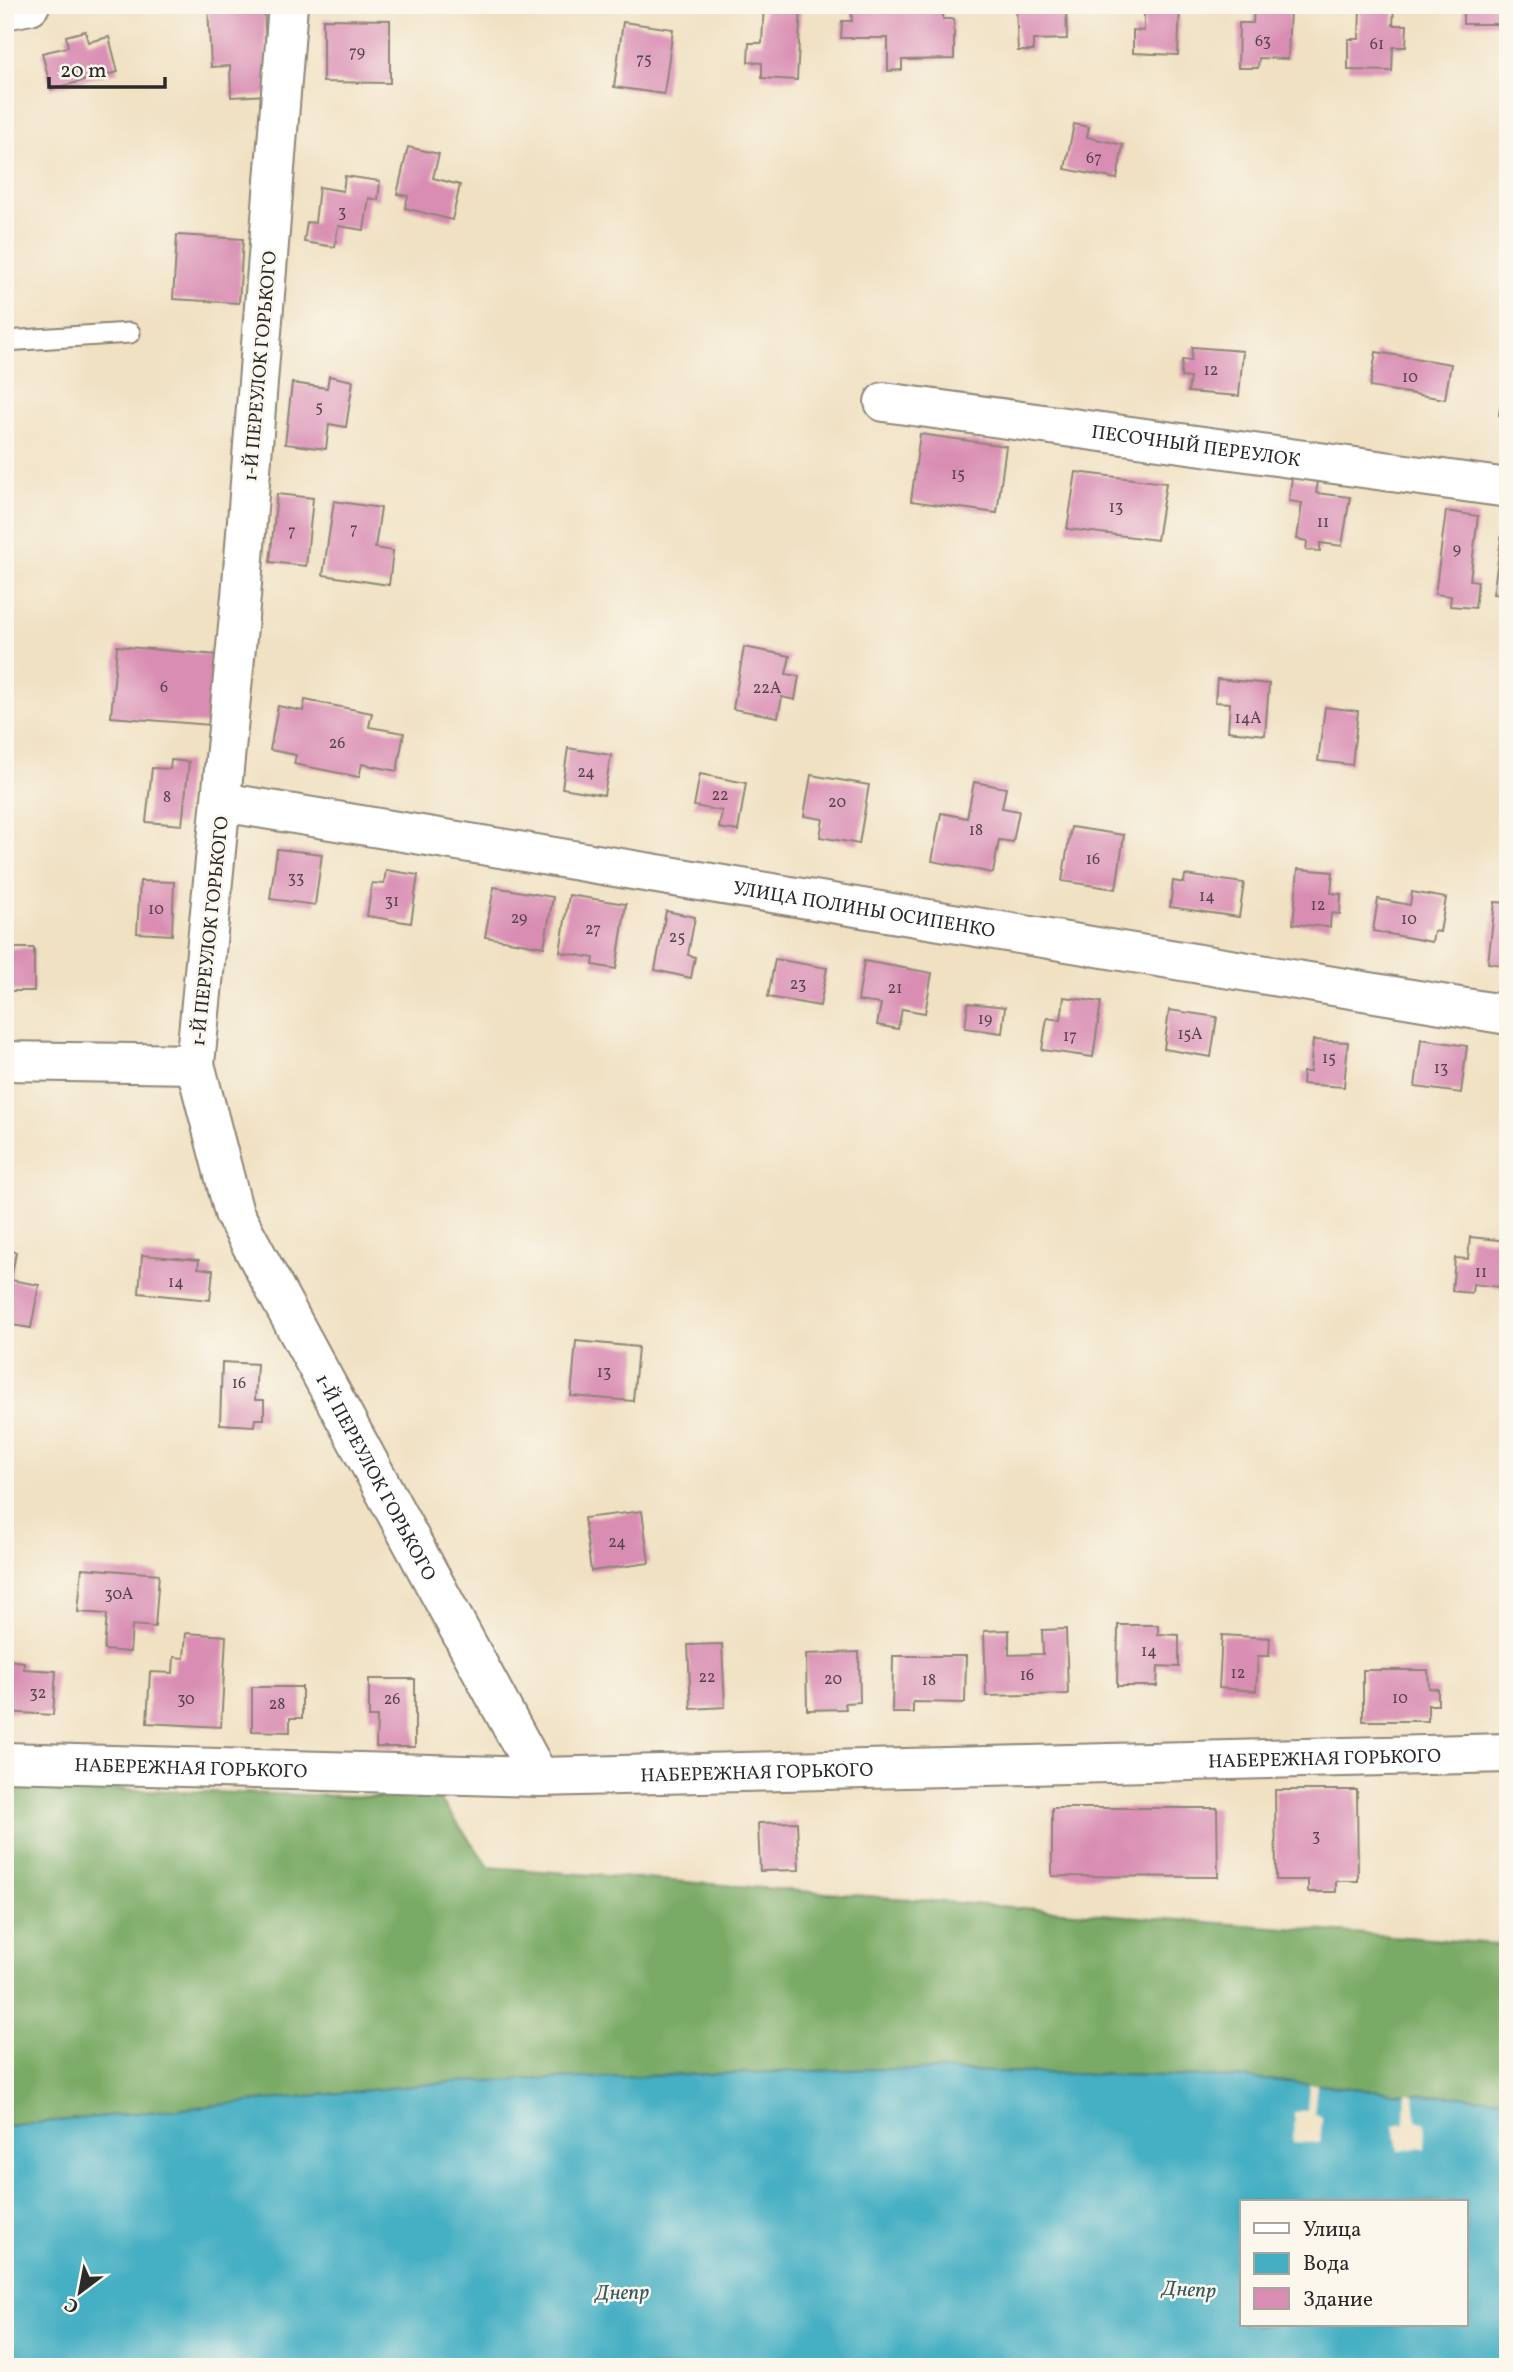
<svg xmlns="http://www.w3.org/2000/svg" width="1513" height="2372" font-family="Vollkorn,serif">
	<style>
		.forest { fill: #7aab66; stroke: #526b48; stroke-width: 2 }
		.water { fill: #44afc3; stroke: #386d77; stroke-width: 2; fill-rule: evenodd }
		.pier { fill: #f0e1c3 }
		.building { fill: #d98db3 }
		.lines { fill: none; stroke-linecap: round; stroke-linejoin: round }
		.service-casing { stroke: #8e8677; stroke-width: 23 }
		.minor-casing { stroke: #8e8677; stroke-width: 42 }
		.tertiary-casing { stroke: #8e8677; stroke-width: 42 }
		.service { stroke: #fff; stroke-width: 19 }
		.minor { stroke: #fff; stroke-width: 38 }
		.tertiary { stroke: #fff; stroke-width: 38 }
		.labels { text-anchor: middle; stroke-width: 5; stroke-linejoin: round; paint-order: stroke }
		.number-label { font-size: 16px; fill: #56444d }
		.street-label { font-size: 19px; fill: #2b2b2b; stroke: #fbf7ec }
		.water-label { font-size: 21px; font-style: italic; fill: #345960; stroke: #fbf7ec }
	</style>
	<rect width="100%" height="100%" fill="#fbf7ec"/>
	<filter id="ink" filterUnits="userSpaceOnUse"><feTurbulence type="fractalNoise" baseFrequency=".0143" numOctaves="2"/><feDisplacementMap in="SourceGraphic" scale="14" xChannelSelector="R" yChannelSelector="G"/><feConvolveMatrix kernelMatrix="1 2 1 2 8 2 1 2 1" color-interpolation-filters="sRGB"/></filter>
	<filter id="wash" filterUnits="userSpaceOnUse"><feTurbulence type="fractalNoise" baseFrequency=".00686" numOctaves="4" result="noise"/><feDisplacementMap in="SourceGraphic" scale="28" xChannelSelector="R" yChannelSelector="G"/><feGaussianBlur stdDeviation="1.57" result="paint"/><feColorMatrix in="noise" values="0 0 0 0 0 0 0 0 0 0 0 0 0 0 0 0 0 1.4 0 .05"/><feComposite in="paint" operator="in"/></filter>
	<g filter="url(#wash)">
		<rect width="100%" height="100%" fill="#f0e1c3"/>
		<polygon class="forest" points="5,1786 440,1799 489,1867 1508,1945 1508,2099 1414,2094 1245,2078 878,2069 452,2082 5,2126"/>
		<path class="water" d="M878,2069L1245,2078L1414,2094L1508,2099V2367H5V2126L452,2082ZM1242,2202H1466V2325H1242Z"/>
		<g class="pier">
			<polygon points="1309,2084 1317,2084 1314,2113 1322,2117 1320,2143 1293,2142 1294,2112 1307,2110"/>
			<polygon points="1406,2092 1414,2094 1416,2120 1426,2123 1425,2148 1398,2151 1394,2125 1405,2123"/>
		</g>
		<g id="blocks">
			<g class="building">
				<polygon points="232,5 264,5 268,95 231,97 230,66 211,67 208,6"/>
				<polygon points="764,5 801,5 797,80 762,78 762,63 748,62 749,43 762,43"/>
				<polygon points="851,5 943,5 943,19 954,19 954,59 902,60 902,70 888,71 888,38 841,38 842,21 852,21"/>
				<polygon points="1016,5 1066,5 1067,39 1033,40 1033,51 1018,51"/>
				<polygon points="1144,5 1180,5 1178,55 1133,53 1133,30 1144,31"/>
				<rect x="1463" y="5" width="45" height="19"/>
				<polygon points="1254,6 1290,7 1288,59 1259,58 1258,68 1238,68 1239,23 1253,23"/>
				<polygon points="1360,8 1394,8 1393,25 1407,25 1406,47 1393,47 1392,71 1348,70 1348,39 1359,39"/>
				<polygon points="323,19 390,20 390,83 323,82"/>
				<polygon points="623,22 673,29 664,94 614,87"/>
				<polygon points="85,31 88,42 109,37 118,72 51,89 42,53 68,47 66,36"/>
				<polygon points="1074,124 1089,127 1087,137 1123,145 1117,179 1065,169"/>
				<polygon points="408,147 439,154 433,178 460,185 452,220 405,208 408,196 397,194"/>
				<polygon points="345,176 380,181 378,200 369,198 364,230 338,226 335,247 304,242 307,222 315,223 319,187 343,191"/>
				<polygon points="177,235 243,239 239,303 173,299"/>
				<polygon points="1192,347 1243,351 1239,396 1188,392 1190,378 1181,377 1182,360 1191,361"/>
				<polygon points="1376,352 1451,364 1445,399 1370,387"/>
				<polygon points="329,376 353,381 346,427 329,424 326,449 285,444 292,383 327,388"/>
				<polygon points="1504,382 1508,383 1508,416 1499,415"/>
				<polygon points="920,434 1006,446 997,513 911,501"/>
				<polygon points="1076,472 1166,483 1157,540 1067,529"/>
				<polygon points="1292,477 1318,482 1316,493 1350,497 1342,546 1320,543 1320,551 1306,550 1307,541 1297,539 1302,503 1289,501"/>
				<polygon points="277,494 313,498 306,566 270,562"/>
				<polygon points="334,501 381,508 375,548 393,551 389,585 323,575"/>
				<polygon points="1446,511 1478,516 1470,580 1478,581 1475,608 1450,606 1451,596 1435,594"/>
				<polygon points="1502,533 1508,533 1508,595 1493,594"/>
				<polygon points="117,646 217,655 211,725 111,717"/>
				<polygon points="744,647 790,656 786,674 799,676 795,700 782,697 778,717 733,709"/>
				<polygon points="1217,679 1269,684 1265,735 1228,731 1230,703 1215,702"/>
				<polygon points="305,700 372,713 369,727 404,733 397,771 362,764 359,777 294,764 296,755 270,750 278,706 303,711"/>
				<polygon points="1325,707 1358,711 1352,765 1318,761"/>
				<polygon points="568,748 611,755 604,795 562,788"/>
				<polygon points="171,760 189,762 182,825 146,822 152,768 170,769"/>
				<polygon points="700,774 746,783 738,831 719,828 722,811 694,806"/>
				<polygon points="811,775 869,785 859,844 820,837 823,819 804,816"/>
				<polygon points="974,782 1006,788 1002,808 1019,811 1013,842 999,840 993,873 932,861 941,813 967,818"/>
				<polygon points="1071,827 1124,835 1116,889 1062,881"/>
				<polygon points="277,849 322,854 315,905 270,899"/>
				<polygon points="1298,869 1333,872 1331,893 1341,894 1340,914 1331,913 1330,927 1293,924"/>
				<polygon points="386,870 418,875 411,923 367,916 372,883 384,884"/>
				<polygon points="1185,875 1244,883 1239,917 1170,907 1173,881 1184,883"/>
				<polygon points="140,881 174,882 172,935 137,933"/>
				<polygon points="494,887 553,897 544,947 485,937"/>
				<polygon points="1412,892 1446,898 1440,932 1434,931 1432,942 1373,931 1378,899 1410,905"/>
				<polygon points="569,895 626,904 616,969 593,965 594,958 560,952"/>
				<polygon points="1495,902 1508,903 1508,966 1488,963"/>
				<polygon points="666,911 695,917 688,955 695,957 691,978 655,970"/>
				<rect x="5" y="948" width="29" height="43"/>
				<polygon points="775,959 827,968 820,1006 768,997"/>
				<polygon points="864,961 932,973 925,1013 902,1009 898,1029 877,1025 881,1004 858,1001"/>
				<polygon points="1064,997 1101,1002 1093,1057 1042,1050 1047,1018 1061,1020"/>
				<polygon points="968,1003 1005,1007 1002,1033 965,1028"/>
				<polygon points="1169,1010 1217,1017 1211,1057 1164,1049"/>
				<polygon points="1421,1039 1467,1046 1461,1093 1415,1087"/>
				<polygon points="1313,1040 1348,1042 1344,1087 1302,1084 1303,1072 1310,1072"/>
				<polygon points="1470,1237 1508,1241 1508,1288 1473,1284 1472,1293 1452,1291 1455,1258 1468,1259"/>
				<polygon points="5,1250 16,1252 11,1280 39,1285 31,1328 5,1324"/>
				<polygon points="142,1255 199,1260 198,1268 213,1270 210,1300 139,1293"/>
				<polygon points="576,1341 638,1347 633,1401 571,1396"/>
				<polygon points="222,1362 257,1364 255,1400 264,1400 264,1419 255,1419 254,1426 220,1424"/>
				<polygon points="642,1511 649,1563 591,1571 584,1518"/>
				<polygon points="82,1568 159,1574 155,1627 132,1625 130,1652 104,1650 107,1614 78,1612"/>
				<polygon points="1118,1625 1158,1625 1158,1634 1179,1635 1179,1667 1158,1666 1157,1686 1117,1686"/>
				<polygon points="1066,1629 1068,1694 986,1696 984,1631 1009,1630 1009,1655 1043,1654 1042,1630"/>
				<polygon points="186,1633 226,1636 221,1727 147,1723 150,1672 173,1673 174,1657 184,1658"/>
				<polygon points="1222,1635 1270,1638 1269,1656 1258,1656 1256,1691 1219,1688"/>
				<polygon points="722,1644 725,1707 691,1709 688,1645"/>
				<polygon points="859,1652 860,1702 845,1703 846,1709 807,1710 806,1654"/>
				<polygon points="893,1656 966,1656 965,1703 913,1702 913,1713 892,1713"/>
				<polygon points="5,1660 24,1662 24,1669 56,1671 53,1715 5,1712"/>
				<polygon points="1363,1670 1428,1670 1429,1688 1438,1689 1438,1705 1428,1705 1428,1721 1363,1721"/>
				<polygon points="369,1679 415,1679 415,1747 376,1747 377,1717 369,1717"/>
				<polygon points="252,1687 302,1687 302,1718 290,1718 290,1732 252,1731"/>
				<polygon points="1275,1790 1357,1790 1358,1881 1336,1881 1336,1892 1308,1892 1308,1880 1276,1880"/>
				<polygon points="1052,1808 1217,1808 1218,1877 1052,1876"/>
				<polygon points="797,1822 799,1870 760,1871 758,1823"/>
			</g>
		</g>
	</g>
	<g filter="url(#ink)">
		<use href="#blocks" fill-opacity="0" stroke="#8e8677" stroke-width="2"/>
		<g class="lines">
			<defs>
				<polyline id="service" points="5,341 130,333"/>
				<g id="minor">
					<path id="s1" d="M288,5L241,596L195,1064L234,1213L539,1777"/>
					<path id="s2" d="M884,402L1508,488"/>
					<path id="s3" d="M222,802L1508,1015"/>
					<polyline points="5,1061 195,1064"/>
					<path id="s4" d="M5,1762L539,1777L1508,1753"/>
				</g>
				<polyline id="tertiary" points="5,10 30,5"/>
			</defs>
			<use href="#service" class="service-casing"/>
			<use href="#minor" class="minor-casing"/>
			<use href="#tertiary" class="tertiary-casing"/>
			<use href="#service" class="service"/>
			<use href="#minor" class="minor"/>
			<use href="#tertiary" class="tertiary"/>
		</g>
	</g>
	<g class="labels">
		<g class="number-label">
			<text x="1263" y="46">63</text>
			<text x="1377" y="49">61</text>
			<text x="357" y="57">79</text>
			<text x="644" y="64">75</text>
			<text x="1094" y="163">67</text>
			<text x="342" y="217">3</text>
			<text x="1211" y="375">12</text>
			<text x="1410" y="382">10</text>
			<text x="319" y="412">5</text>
			<text x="958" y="479">15</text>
			<text x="1116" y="512">13</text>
			<text x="1323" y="527">11</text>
			<text x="354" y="534">7</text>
			<text x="292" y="536">7</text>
			<text x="1457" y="554">9</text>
			<text x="164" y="692">6</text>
			<text x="767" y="693">22А</text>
			<text x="1248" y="723">14А</text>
			<text x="337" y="748">26</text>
			<text x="586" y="777">24</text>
			<text x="720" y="800">22</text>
			<text x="167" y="802">8</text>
			<text x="837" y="807">20</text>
			<text x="976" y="835">18</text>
			<text x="1093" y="864">16</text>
			<text x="296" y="883">33</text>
			<text x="1207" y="901">14</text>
			<text x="392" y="906">31</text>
			<text x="1318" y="910">12</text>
			<text x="156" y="914">10</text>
			<text x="519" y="923">29</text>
			<text x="1409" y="924">10</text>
			<text x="593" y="934">27</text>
			<text x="677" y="942">25</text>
			<text x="798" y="989">23</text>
			<text x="895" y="993">21</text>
			<text x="985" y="1024">19</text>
			<text x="1190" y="1039">15А</text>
			<text x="1070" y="1041">17</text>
			<text x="1329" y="1063">15</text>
			<text x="1441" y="1073">13</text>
			<text x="1481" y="1277">11</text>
			<text x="176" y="1287">14</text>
			<text x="604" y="1377">13</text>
			<text x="239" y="1388">16</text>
			<text x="617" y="1547">24</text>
			<text x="119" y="1599">30А</text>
			<text x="1149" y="1656">14</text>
			<text x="1238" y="1678">12</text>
			<text x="1027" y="1680">16</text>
			<text x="707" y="1682">22</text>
			<text x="833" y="1684">20</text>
			<text x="929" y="1685">18</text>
			<text x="38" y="1698">32</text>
			<text x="1400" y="1703">10</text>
			<text x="186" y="1704">30</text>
			<text x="392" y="1704">26</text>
			<text x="277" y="1709">28</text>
			<text x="1316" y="1841">3</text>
		</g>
		<g class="street-label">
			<text transform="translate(259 366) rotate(-85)" y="7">1-Й ПЕРЕУЛОК ГОРЬКОГО</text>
			<text dy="7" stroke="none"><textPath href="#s2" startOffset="315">ПЕСОЧНЫЙ ПЕРЕУЛОК</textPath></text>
			<text dy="7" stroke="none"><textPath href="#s3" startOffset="651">УЛИЦА ПОЛИНЫ ОСИПЕНКО</textPath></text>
			<text transform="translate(209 931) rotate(-84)" y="7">1-Й ПЕРЕУЛОК ГОРЬКОГО</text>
			<text dy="7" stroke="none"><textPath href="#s1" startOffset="1517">1-Й ПЕРЕУЛОК ГОРЬКОГО</textPath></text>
			<text dy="7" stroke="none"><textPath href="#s4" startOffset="1320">НАБЕРЕЖНАЯ ГОРЬКОГО</textPath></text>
			<text dy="7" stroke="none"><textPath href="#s4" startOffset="186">НАБЕРЕЖНАЯ ГОРЬКОГО</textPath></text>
			<text dy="7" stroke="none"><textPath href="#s4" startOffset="752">НАБЕРЕЖНАЯ ГОРЬКОГО</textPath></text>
		</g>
		<g class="water-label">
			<text transform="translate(1189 2289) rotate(3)" y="7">Днепр</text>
			<text transform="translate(622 2292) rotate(-1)" y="7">Днепр</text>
		</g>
	</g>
	<rect width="1513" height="2372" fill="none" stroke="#fbf7ec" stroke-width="28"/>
	<rect x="1240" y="2200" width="228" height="126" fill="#fbf7ec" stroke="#a8a59f" stroke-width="2"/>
	<rect x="1254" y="2223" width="35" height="10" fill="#ffffff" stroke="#a8a59f" stroke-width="2"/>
	<text x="1303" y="2236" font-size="21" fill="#2b2b2b">Улица</text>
	<rect x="1254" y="2253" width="35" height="21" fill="#44afc3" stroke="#a8a59f" stroke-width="2"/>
	<text x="1303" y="2270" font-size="21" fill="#2b2b2b">Вода</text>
	<rect x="1254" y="2288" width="35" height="21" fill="#d98db3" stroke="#a8a59f" stroke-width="2"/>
	<text x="1303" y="2306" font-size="21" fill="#2b2b2b">Здание</text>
	<g transform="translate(80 2292) rotate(212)" stroke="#fbf7ec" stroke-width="5" paint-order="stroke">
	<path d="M0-5L12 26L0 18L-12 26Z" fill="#2b2b2b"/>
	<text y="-10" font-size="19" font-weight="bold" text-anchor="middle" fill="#2b2b2b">С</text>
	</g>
	<path d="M49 77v10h116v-10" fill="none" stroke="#2b2b2b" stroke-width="3.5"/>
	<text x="60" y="77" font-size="21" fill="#2b2b2b" stroke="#fbf7ec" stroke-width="5" paint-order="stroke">20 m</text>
</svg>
